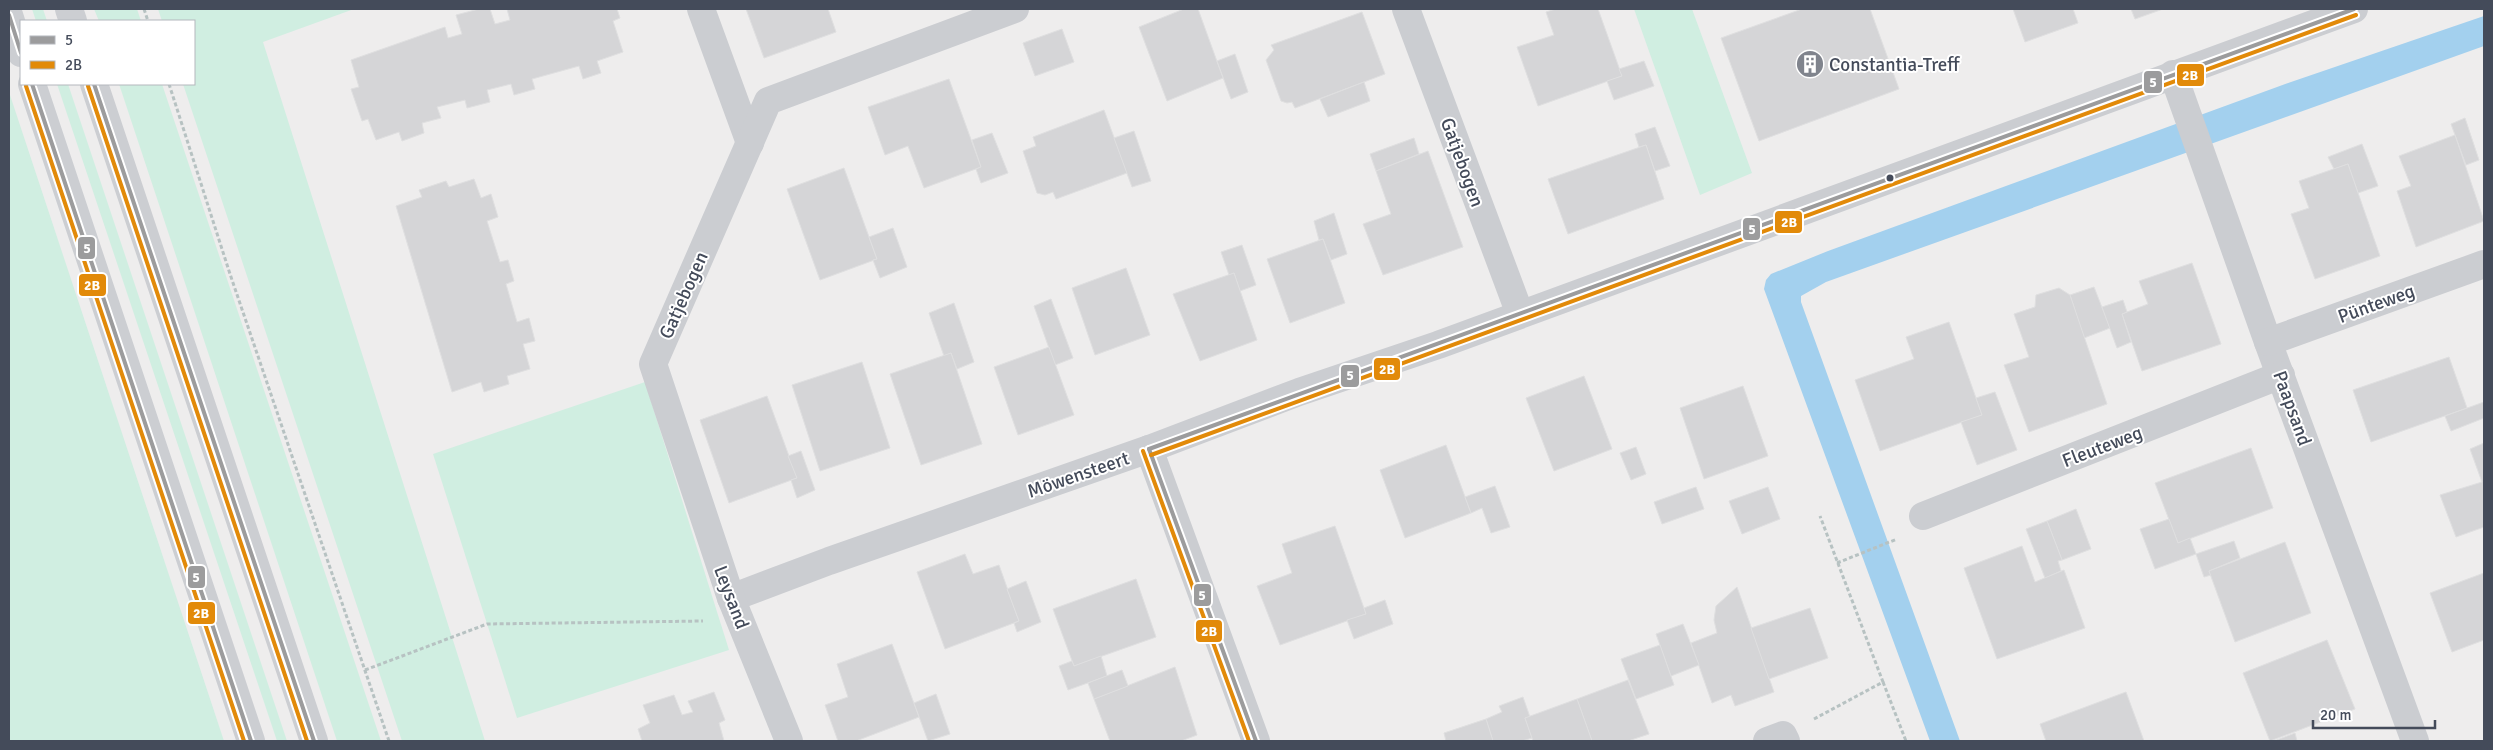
<svg xmlns="http://www.w3.org/2000/svg" width="2493" height="750" font-family="Signika,sans-serif">
	<style>
		.green { fill: #d0eee1 }
		.water { fill: #a3d0ee }
		.building { fill: #d5d5d7; stroke: #dfdfe0 }
		.lines { fill: none; stroke-linecap: round; stroke-linejoin: round }
		.path { stroke: #b7c2c2; stroke-width: 3; stroke-dasharray: 4 2.5; stroke-linecap: butt }
		.street { stroke: #cbcdd1; stroke-width: 28 }
		.secondary { stroke: #ccced2; stroke-width: 28 }
		.bus-1-casing { stroke: #fff; stroke-width: 8 }
		.bus-2-casing { stroke: #fff; stroke-width: 8 }
		.bus-1 { stroke: #9c9c9d; stroke-width: 4 }
		.bus-2 { stroke: #e28a09; stroke-width: 4 }
		.bus-dot { fill: #444b5a; stroke: #fff; stroke-width: 2 }
		.labels { text-anchor: middle; stroke-width: 4; stroke-linejoin: round; paint-order: stroke }
		.poi-label { font-size: 19px; fill: #444b5a; stroke: #fff; text-anchor: start }
		.street-label { font-size: 19px; fill: #444b5a; stroke: #fff }
		.line-badge { stroke: #fff; stroke-width: 2 }
		.badge-label { font-size: 14px; text-anchor: middle; font-weight: bold; fill: #fff }
	</style>
	<rect width="100%" height="100%" fill="#eeeded"/>
	<g class="green">
		<polygon points="32,9 43,9 47,21 36,21"/>
		<polygon points="94,9 137,9 141,21 99,21"/>
		<polygon points="158,9 354,9 263,42 485,741 402,741 183,84 194,84 194,21 162,21"/>
		<polygon points="1634,9 1692,9 1752,173 1700,195"/>
		<polygon points="57,84 68,84 287,741 277,741"/>
		<polygon points="119,84 162,84 381,741 337,741"/>
		<polygon points="9,92 224,741 9,741"/>
		<polygon points="645,382 729,650 517,718 433,454"/>
	</g>
	<polygon class="water" points="2484,16 2484,46 1826,282 1801,296 1801,302 1960,741 1930,741 1764,289 1766,280 1771,274 1828,251 2291,82"/>
	<g class="building">
		<polygon points="479,9 490,9 495,24 510,20 507,9 617,9 620,18 613,21 623,52 597,61 601,73 583,79 579,66 532,79 535,89 514,95 511,84 487,90 490,102 467,108 465,100 437,107 441,118 422,123 424,133 402,141 399,132 376,140 368,119 362,121 351,89 359,87 351,60 445,27 448,38 462,34 456,15"/>
		<polygon points="746,9 828,9 836,32 764,58"/>
		<polygon points="1184,9 1198,9 1223,78 1167,101 1139,27"/>
		<polygon points="1556,9 1598,9 1622,76 1538,106 1517,47 1554,35 1546,12"/>
		<polygon points="1802,9 1870,9 1899,89 1759,141 1721,38"/>
		<polygon points="2013,9 2073,9 2078,23 2025,42"/>
		<polygon points="2131,9 2163,9 2135,19"/>
		<polygon points="1362,12 1385,74 1295,108 1292,102 1287,103 1281,101 1266,60 1274,50 1271,45"/>
		<polygon points="1062,29 1074,62 1035,76 1023,43"/>
		<polygon points="1235,54 1248,92 1231,99 1217,61"/>
		<polygon points="1644,61 1654,86 1614,100 1607,81 1622,76 1619,69"/>
		<polygon points="949,79 981,167 924,188 908,146 885,155 868,107"/>
		<polygon points="1364,82 1370,101 1328,117 1320,99"/>
		<polygon points="1104,110 1127,173 1056,199 1053,192 1045,195 1037,193 1023,151 1036,146 1033,137"/>
		<polygon points="2465,118 2479,160 2466,165 2451,124"/>
		<polygon points="1655,127 1670,166 1655,171 1646,145 1639,147 1635,134"/>
		<polygon points="1134,131 1151,181 1132,187 1114,138"/>
		<polygon points="992,133 1008,173 981,183 976,169 981,167 972,140"/>
		<polygon points="2455,135 2484,221 2416,247 2397,191 2411,186 2399,156"/>
		<polygon points="1414,138 1419,154 1376,171 1370,154"/>
		<polygon points="2362,144 2378,186 2358,193 2348,164 2334,169 2328,157"/>
		<polygon points="1646,145 1664,199 1568,234 1548,179"/>
		<polygon points="1428,151 1463,247 1383,275 1363,224 1391,214 1376,171"/>
		<polygon points="2348,164 2380,256 2315,279 2291,214 2309,208 2299,181"/>
		<polygon points="844,168 877,259 820,280 787,189"/>
		<polygon points="474,179 481,198 491,194 498,217 487,221 500,262 508,260 514,281 506,284 517,322 529,318 535,341 523,344 530,369 507,376 509,384 484,392 481,382 452,392 396,206 422,197 419,190 446,181 449,187"/>
		<polygon points="1334,213 1347,254 1331,260 1323,239 1319,240 1314,221"/>
		<polygon points="893,228 907,267 880,278 873,260 877,259 869,237"/>
		<polygon points="1323,239 1345,303 1290,323 1267,259"/>
		<polygon points="1242,245 1256,285 1240,291 1234,273 1229,275 1221,252"/>
		<polygon points="2192,263 2221,344 2142,371 2122,314 2148,304 2139,281"/>
		<polygon points="1126,268 1150,335 1095,355 1072,288"/>
		<polygon points="1234,273 1257,340 1200,361 1173,294"/>
		<polygon points="2094,287 2110,328 2084,338 2070,295"/>
		<polygon points="2059,288 2070,295 2107,404 2029,432 2004,365 2029,357 2014,314 2035,307 2036,295"/>
		<polygon points="1051,299 1073,358 1055,365 1034,306"/>
		<polygon points="2123,300 2127,312 2122,314 2131,342 2117,348 2102,307"/>
		<polygon points="954,303 974,362 957,369 951,353 944,356 929,313"/>
		<polygon points="1949,322 1982,415 1880,451 1855,380 1914,359 1906,337"/>
		<polygon points="1049,347 1074,415 1018,435 994,367"/>
		<polygon points="951,353 982,444 921,465 890,374"/>
		<polygon points="2449,357 2467,408 2371,442 2353,390"/>
		<polygon points="862,362 890,448 820,471 792,385"/>
		<polygon points="1584,376 1612,449 1554,471 1526,398"/>
		<polygon points="1743,386 1768,456 1704,479 1680,408"/>
		<polygon points="1995,392 2017,450 1977,465 1961,422 1982,415 1976,398"/>
		<polygon points="767,396 797,478 729,503 700,420"/>
		<polygon points="2484,402 2484,418 2451,431 2445,416"/>
		<polygon points="2484,443 2484,527 2456,537 2440,495 2482,482 2470,449"/>
		<polygon points="1446,445 1471,513 1405,538 1380,470"/>
		<polygon points="1636,447 1646,474 1631,480 1620,453"/>
		<polygon points="2251,448 2273,508 2178,543 2155,483"/>
		<polygon points="801,451 815,490 797,498 791,480 797,478 788,456"/>
		<polygon points="1495,486 1510,527 1491,533 1482,508 1471,513 1465,497"/>
		<polygon points="1696,487 1704,509 1662,524 1654,502"/>
		<polygon points="1768,487 1780,519 1742,534 1729,501"/>
		<polygon points="2076,509 2091,549 2062,560 2047,521"/>
		<polygon points="2169,519 2178,543 2190,538 2196,554 2155,569 2140,529"/>
		<polygon points="2047,521 2062,560 2058,561 2061,571 2045,578 2026,529"/>
		<polygon points="1335,526 1366,614 1280,645 1257,586 1292,573 1282,544"/>
		<polygon points="2234,541 2240,558 2209,571 2211,575 2204,577 2196,554"/>
		<polygon points="2285,542 2311,613 2235,642 2209,571"/>
		<polygon points="2022,546 2035,582 2064,570 2085,628 1997,659 1964,568"/>
		<polygon points="965,554 973,574 999,565 1019,621 945,649 917,572"/>
		<polygon points="2484,573 2484,640 2452,652 2430,593"/>
		<polygon points="1136,579 1156,637 1074,666 1053,609"/>
		<polygon points="1026,581 1041,622 1017,632 1014,623 1019,621 1007,589"/>
		<polygon points="1737,587 1774,692 1735,706 1731,695 1712,703 1691,643 1717,633 1714,620 1716,606"/>
		<polygon points="1385,600 1393,624 1354,639 1347,620 1366,614 1364,608"/>
		<polygon points="1810,608 1828,658 1769,679 1751,628"/>
		<polygon points="1683,624 1699,665 1671,676 1656,634"/>
		<polygon points="2327,640 2355,709 2270,741 2243,673"/>
		<polygon points="892,644 919,717 856,741 838,741 825,705 848,697 837,664"/>
		<polygon points="1660,645 1674,685 1636,699 1621,659"/>
		<polygon points="1101,656 1107,676 1068,690 1059,666 1072,661 1074,666"/>
		<polygon points="1175,667 1197,735 1181,741 1110,741 1094,699"/>
		<polygon points="1122,670 1128,686 1094,699 1088,683"/>
		<polygon points="1628,680 1649,734 1628,741 1592,741 1577,699"/>
		<polygon points="714,692 725,720 719,723 724,741 642,741 638,729 650,723 643,705 674,695 682,715 693,712 688,701"/>
		<polygon points="2126,692 2144,741 2046,741 2040,724"/>
		<polygon points="936,694 950,734 928,741 914,703"/>
		<polygon points="1523,697 1530,717 1525,718 1532,738 1522,741 1493,741 1486,719 1502,712 1499,706"/>
		<polygon points="1577,699 1592,741 1533,741 1525,718"/>
		<polygon points="1486,719 1493,741 1446,741 1444,733"/>
		<polygon points="2295,733 2297,741 2274,741"/>
	</g>
	<g class="lines">
		<g class="path">
			<polyline points="144,9 148,21"/>
			<polyline points="169,84 230,274 389,741"/>
			<polyline points="1837,563 1897,539"/>
			<polyline points="365,670 487,624 703,621"/>
			<polyline points="1883,682 1906,741"/>
			<polyline points="1814,719 1883,682 1820,516"/>
		</g>
		<g class="street">
			<polyline points="701,9 750,143"/>
			<polyline points="1406,9 1520,314"/>
			<polyline points="2173,74 2268,342 2415,741"/>
			<polyline points="2268,342 2484,264"/>
			<polyline points="1149,449 1256,741"/>
			<polyline points="1923,516 2281,375"/>
			<polyline points="731,598 829,561 1149,449 1299,392 1438,345 2354,9"/>
			<polyline points="789,741 731,598 653,364 768,101 1015,9"/>
			<polyline points="1767,741 1783,735 1786,741"/>
		</g>
		<g class="secondary">
			<polyline points="69,9 73,21"/>
			<polyline points="9,15 21,53"/>
			<polyline points="32,84 251,741"/>
			<polyline points="94,84 314,741"/>
		</g>
		<defs>
			<g id="bus-1">
				<polyline points="9,15 21,53"/>
				<polyline points="32,84 251,741"/>
				<polyline points="94,84 314,741"/>
				<polyline points="1149,449 2354,9"/>
				<polyline points="1149,449 1256,741"/>
			</g>
			<g id="bus-2">
				<polyline points="26,86 244,741"/>
				<polyline points="88,86 307,741"/>
				<polyline points="1143,451 1249,741"/>
				<polyline points="1151,455 2356,15"/>
			</g>
		</defs>
		<use href="#bus-1" class="bus-1-casing"/>
		<use href="#bus-2" class="bus-2-casing"/>
		<use href="#bus-1" class="bus-1"/>
		<use href="#bus-2" class="bus-2"/>
	</g>
	<defs>
		<symbol id="building-disc" viewBox="-11 -11 22 22"><circle r="9.5" fill="#80848d" stroke="#fff"/><path d="M-4-6H4V6H1V3H-1V6H-4ZM-2.5-4.3h1.7v1.8h-1.7ZM.8-4.3h1.7v1.8H.8ZM-2.5-1h1.7V.8h-1.7ZM.8-1h1.7V.8H.8Z" fill="#fff"/></symbol>
	</defs>
	<g fill-rule="evenodd">
		<use href="#building-disc" x="1794" y="48" width="32" height="32"/>
	</g>
	<circle class="bus-dot" cx="1890" cy="178" r="4.5"/>
	<g class="labels">
		<g class="poi-label">
			<text x="1829" y="71">Constantia-Treff</text>
		</g>
		<g class="street-label">
			<text transform="translate(1463 162) rotate(70)" y="7">Gatjebogen</text>
			<text transform="translate(683 295) rotate(-66)" y="7">Gatjebogen</text>
			<text transform="translate(2376 303) rotate(-20)" y="7">Pünteweg</text>
			<text transform="translate(2293 408) rotate(70)" y="7">Paapsand</text>
			<text transform="translate(2102 446) rotate(-21)" y="7">Fleuteweg</text>
			<text transform="translate(1078 474) rotate(-19)" y="7">Möwensteert</text>
			<text transform="translate(732 597) rotate(69)" y="7">Leysand</text>
		</g>
	</g>
	<g class="line-badge">
		<rect x="2176" y="63" width="29" height="24" rx="5" fill="#e28a09"/>
		<rect x="2143" y="70" width="20" height="24" rx="5" fill="#9c9c9d"/>
		<rect x="1774" y="210" width="29" height="24" rx="5" fill="#e28a09"/>
		<rect x="1742" y="217" width="19" height="24" rx="5" fill="#9c9c9d"/>
		<rect x="77" y="236" width="19" height="24" rx="5" fill="#9c9c9d"/>
		<rect x="78" y="273" width="29" height="24" rx="5" fill="#e28a09"/>
		<rect x="1373" y="357" width="28" height="24" rx="5" fill="#e28a09"/>
		<rect x="1340" y="364" width="20" height="24" rx="5" fill="#9c9c9d"/>
		<rect x="187" y="565" width="19" height="24" rx="5" fill="#9c9c9d"/>
		<rect x="1193" y="583" width="19" height="24" rx="5" fill="#9c9c9d"/>
		<rect x="187" y="601" width="29" height="24" rx="5" fill="#e28a09"/>
		<rect x="1195" y="619" width="28" height="24" rx="5" fill="#e28a09"/>
	</g>
	<g class="badge-label">
		<text x="2190" y="80">2B</text>
		<text x="2153" y="87">5</text>
		<text x="1789" y="227">2B</text>
		<text x="1752" y="234">5</text>
		<text x="87" y="253">5</text>
		<text x="92" y="290">2B</text>
		<text x="1387" y="374">2B</text>
		<text x="1350" y="380">5</text>
		<text x="196" y="582">5</text>
		<text x="1202" y="600">5</text>
		<text x="201" y="618">2B</text>
		<text x="1209" y="636">2B</text>
	</g>
	<rect width="2493" height="750" fill="none" stroke="#444b5a" stroke-width="20"/>
	<rect x="20" y="20" width="175" height="65" fill="#ffffff" stroke="#b4b7bd"/>
	<rect x="30" y="36" width="25" height="8" fill="#9c9c9d" stroke="#b4b7bd"/>
	<text x="65" y="45" font-size="15" fill="#444b5a">5</text>
	<rect x="30" y="61" width="25" height="8" fill="#e28a09" stroke="#b4b7bd"/>
	<text x="65" y="70" font-size="15" fill="#444b5a">2B</text>
	<path d="M2313 720v8h122v-8" fill="none" stroke="#444b5a" stroke-width="2.5"/>
	<text x="2320" y="720" font-size="15" fill="#444b5a" stroke="#ffffff" stroke-width="4" paint-order="stroke">20 m</text>
</svg>
